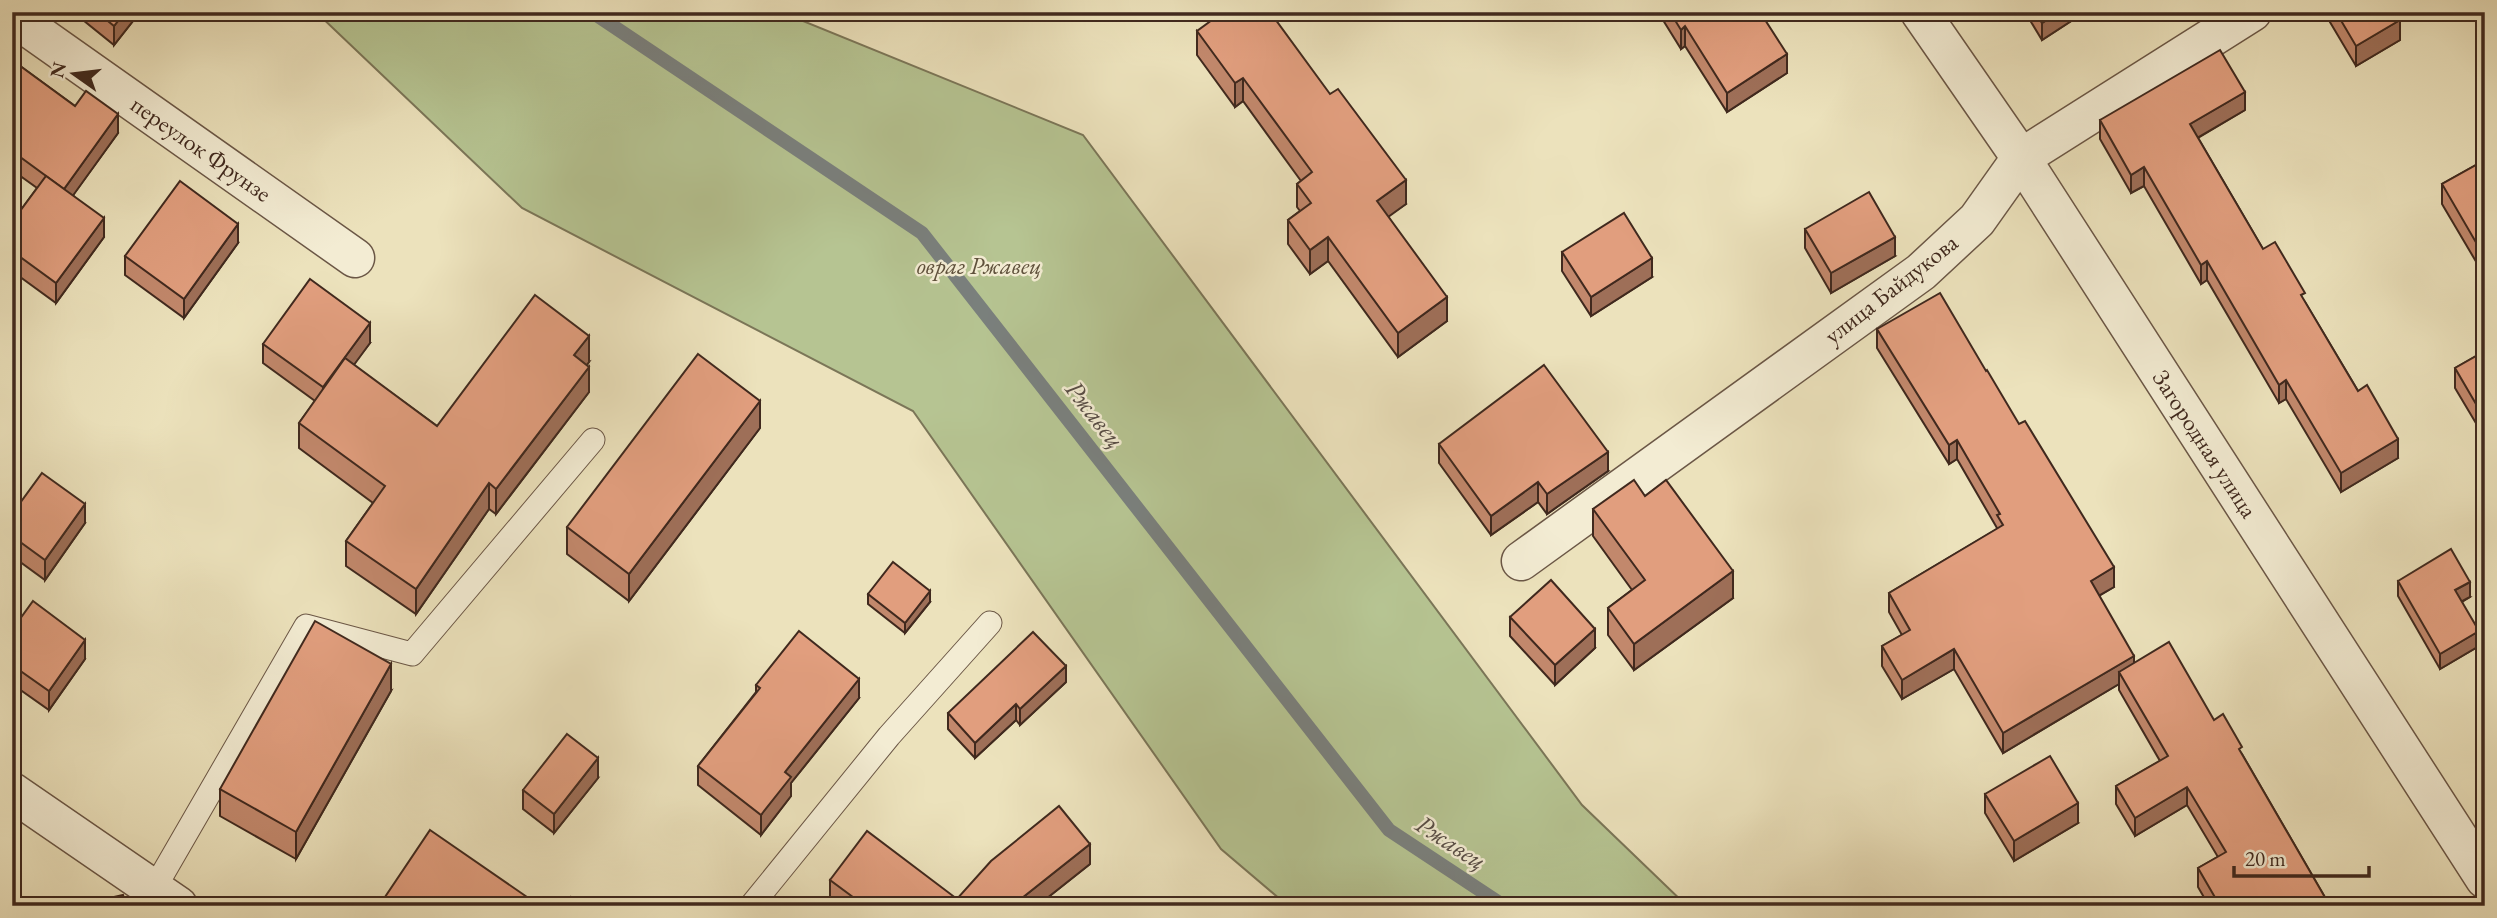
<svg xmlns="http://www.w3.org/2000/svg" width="2497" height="918" font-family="'EB Garamond',serif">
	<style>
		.green { fill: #b6c492; stroke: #7b7658; stroke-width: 2 }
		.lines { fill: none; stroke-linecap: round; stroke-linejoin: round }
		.stream { stroke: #7a807d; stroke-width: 14 }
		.lane-casing { stroke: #6b5746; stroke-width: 25 }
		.street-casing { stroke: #6b5746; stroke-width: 41 }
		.lane { stroke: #f3ecd3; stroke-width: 23 }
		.street { stroke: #f3ecd3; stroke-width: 38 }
		.wall { fill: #c2886c; stroke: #40291e; stroke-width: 2 }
		.shaded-wall { fill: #9e6f58; stroke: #40291e; stroke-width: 2 }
		.building { fill: #e19e7e; stroke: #40291e; stroke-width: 2 }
		.labels { text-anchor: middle; stroke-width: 5; stroke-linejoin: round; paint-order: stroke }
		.street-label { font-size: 24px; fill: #40291e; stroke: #f3ecd3 }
		.park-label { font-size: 24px; font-style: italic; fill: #5e503b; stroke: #f3ecd3 }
		.water-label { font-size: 26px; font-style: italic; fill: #584d46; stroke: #f3ecd3 }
	</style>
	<rect width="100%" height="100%" fill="#ece2bc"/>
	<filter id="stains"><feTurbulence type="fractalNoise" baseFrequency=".00286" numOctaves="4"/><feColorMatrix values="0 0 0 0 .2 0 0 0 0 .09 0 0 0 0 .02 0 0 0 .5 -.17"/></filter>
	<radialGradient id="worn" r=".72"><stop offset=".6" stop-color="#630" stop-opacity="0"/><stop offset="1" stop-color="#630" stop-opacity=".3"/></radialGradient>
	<polygon class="green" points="316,12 781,12 1083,135 1582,805 1687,906 1288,906 1221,849 913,411 522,208"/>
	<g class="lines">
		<polyline class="stream" points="592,12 922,233 1389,830 1504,906"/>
		<defs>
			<g id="lane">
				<polyline points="154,889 306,626 412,654 593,440"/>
				<polyline points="751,906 889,736 990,623"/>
			</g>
			<g id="street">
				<polyline points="1920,12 2021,158 2485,879"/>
				<polyline points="12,16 355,258"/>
				<polyline points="1521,561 1921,272 1977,220 2021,158 2252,12"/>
				<polyline points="12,792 178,906"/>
			</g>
		</defs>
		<use href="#lane" class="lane-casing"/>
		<use href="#street" class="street-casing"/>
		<use href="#lane" class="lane"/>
		<use href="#street" class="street"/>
	</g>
	<g class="wall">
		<polygon points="73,12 140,12 114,45"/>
		<polygon points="1658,12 1760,12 1787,73 1727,112 1685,46 1681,49"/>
		<polygon points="2025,12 2085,12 2042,40"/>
		<polygon points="2324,12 2413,12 2400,20 2400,40 2356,66"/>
		<polygon points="1197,31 1406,204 1388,216 1447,321 1398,357 1328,261 1310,274 1288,244 1288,220 1300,211 1297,207 1297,184 1301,181 1243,101 1235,107 1197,55"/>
		<polygon points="12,60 75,106 118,133 73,195 104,237 56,303 12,271 12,222 37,188 12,170"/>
		<polygon points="2245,110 2198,138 2263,249 2305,302 2398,458 2341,492 2286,399 2279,403 2207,280 2201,284 2144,186 2131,193 2100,139 2100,120"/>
		<polygon points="2485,160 2481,270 2442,204 2442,184"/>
		<polygon points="1805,229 1895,256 1831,293 1805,248"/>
		<polygon points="238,243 184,318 125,275 125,256"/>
		<polygon points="1562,252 1652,277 1591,316 1562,271"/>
		<polygon points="1877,329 1986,371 2114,587 2099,596 2134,663 2214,720 2242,754 2330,906 2209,906 2198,887 2198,868 2218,857 2187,805 2135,836 2116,804 2116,786 2160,761 2119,690 2119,684 2003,753 1954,669 1902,699 1882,666 1882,646 1902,635 1889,612 1889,593 1997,529 1997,528 1957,459 1949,464 1877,348"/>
		<polygon points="370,343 353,365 437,426 589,362 587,365 589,392 496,514 489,509 416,614 346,566 346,541 373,503 299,448 299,423 315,401 263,363 263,344"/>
		<polygon points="2485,351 2485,434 2483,435 2455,388 2455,368"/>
		<polygon points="760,428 629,601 567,554 567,527"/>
		<polygon points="1439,444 1608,471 1547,514 1538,502 1491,535 1439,463"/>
		<polygon points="1645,496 1733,598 1634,670 1608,635 1608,608 1632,590 1593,536 1593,509"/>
		<polygon points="12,514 85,523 45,580 12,556"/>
		<polygon points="2398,581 2470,597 2462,602 2479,646 2440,669 2398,596"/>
		<polygon points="868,594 930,602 905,633 868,604"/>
		<polygon points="1510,617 1595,648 1555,685 1510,636"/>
		<polygon points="12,630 85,659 49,710 12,684"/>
		<polygon points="1066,682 1020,725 1016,720 975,758 948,729 948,713"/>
		<polygon points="756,685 859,698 791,783 791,796 761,835 698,785 698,766 756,692"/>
		<polygon points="391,691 296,859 220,816 220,789"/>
		<polygon points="598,778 554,833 523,809 523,790"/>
		<polygon points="1985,794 2078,823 2014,861 1985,813"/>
		<polygon points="1090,864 1037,906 839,906 830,899 830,880 957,899"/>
		<polygon points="385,897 540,906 385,906"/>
	</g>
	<g class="shaded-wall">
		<polygon points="125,12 140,12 114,45 114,26"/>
		<polygon points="2059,12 2085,12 2042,40 2042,23"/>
		<polygon points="2391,12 2413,12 2391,25"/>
		<polygon points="2400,20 2400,40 2356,66 2356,46"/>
		<polygon points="1685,26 1685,46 1681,49 1681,30"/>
		<polygon points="1787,54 1787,73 1727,112 1727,93"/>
		<polygon points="1243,78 1243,101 1235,107 1235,83"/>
		<polygon points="2245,92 2245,110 2190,142 2190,124"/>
		<polygon points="118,114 118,133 64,208 64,189"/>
		<polygon points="2144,167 2144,186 2131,193 2131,175"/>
		<polygon points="1406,180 1406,204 1377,225 1377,201"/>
		<polygon points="104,218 104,237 56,303 56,283"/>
		<polygon points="238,224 238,243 184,318 184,299"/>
		<polygon points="1328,237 1328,261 1310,274 1310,250"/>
		<polygon points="1895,237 1895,256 1831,293 1831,273"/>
		<polygon points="2485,249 2485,268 2481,270 2481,251"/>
		<polygon points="1652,258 1652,277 1591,316 1591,297"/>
		<polygon points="2207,261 2207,280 2201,284 2201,265"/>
		<polygon points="1447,297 1447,321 1398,357 1398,333"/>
		<polygon points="370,323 370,343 323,407 323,387"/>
		<polygon points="589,336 589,362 574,381 574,355"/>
		<polygon points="589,367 589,392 496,514 496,489"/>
		<polygon points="2286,380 2286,399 2279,403 2279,385"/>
		<polygon points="760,401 760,428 629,601 629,574"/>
		<polygon points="2485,415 2485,434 2483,435 2483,416"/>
		<polygon points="2398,439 2398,458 2341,492 2341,473"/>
		<polygon points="1957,440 1957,459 1949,464 1949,445"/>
		<polygon points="1608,452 1608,471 1547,514 1547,494"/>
		<polygon points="1538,482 1538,502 1491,535 1491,516"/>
		<polygon points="489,483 489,509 416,614 416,589"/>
		<polygon points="85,504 85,523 45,580 45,560"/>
		<polygon points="2114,567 2114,587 2091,600 2091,581"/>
		<polygon points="1733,571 1733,598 1634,670 1634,644"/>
		<polygon points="2470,582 2470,597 2455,605 2455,590"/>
		<polygon points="930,591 930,602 905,633 905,623"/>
		<polygon points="1595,629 1595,648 1555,685 1555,665"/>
		<polygon points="2479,631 2479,646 2440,669 2440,654"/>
		<polygon points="85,640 85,659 49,710 49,691"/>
		<polygon points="1954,649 1954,669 1902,699 1902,680"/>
		<polygon points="2134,656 2134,675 2119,672 2119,684 2003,753 2003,733"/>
		<polygon points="391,664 391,691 296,859 296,832"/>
		<polygon points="1066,666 1066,682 1020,725 1020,709"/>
		<polygon points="859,679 859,698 791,783 791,796 761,835 761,815 785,772"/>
		<polygon points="1016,704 1016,720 975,758 975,743"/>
		<polygon points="598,758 598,778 554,833 554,814"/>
		<polygon points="2187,787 2187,805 2135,836 2135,818"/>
		<polygon points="2078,803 2078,823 2014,861 2014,841"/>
		<polygon points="1090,844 1090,864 1037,906 1012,906"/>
	</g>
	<g class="building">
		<polygon points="97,12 125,12 114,26"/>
		<polygon points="1223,12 1270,12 1330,94 1338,89 1406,180 1377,201 1447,297 1398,333 1328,237 1310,250 1288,220 1311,203 1297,184 1312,172 1243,78 1235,83 1197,31"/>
		<polygon points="1670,12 1760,12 1787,54 1727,93 1685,26 1681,30"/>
		<polygon points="2035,12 2059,12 2042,23"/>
		<polygon points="2336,12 2395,12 2400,20 2356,46"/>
		<polygon points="2220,50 2245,92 2190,124 2263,249 2275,242 2305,293 2301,295 2358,391 2367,385 2398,439 2341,473 2286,380 2279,385 2207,261 2201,265 2144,167 2131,175 2100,120"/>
		<polygon points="12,60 75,106 86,91 118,114 64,189 12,151"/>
		<polygon points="2485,160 2485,249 2481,251 2442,184"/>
		<polygon points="46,176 104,218 56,283 12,251 12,222"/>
		<polygon points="180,181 238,224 184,299 125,256"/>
		<polygon points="1869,192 1895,237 1831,273 1805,229"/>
		<polygon points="1624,213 1652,258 1591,297 1562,252"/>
		<polygon points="310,279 370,323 323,387 263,344"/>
		<polygon points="1940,293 1986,371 1987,370 2019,424 2025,421 2114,567 2091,581 2134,656 2003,733 1954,649 1902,680 1882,646 1910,630 1889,593 2003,525 1997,515 2000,514 1957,440 1949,445 1877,329"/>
		<polygon points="535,295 589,336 574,355 589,367 496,489 489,483 416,589 346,541 385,486 299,423 345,358 437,426"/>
		<polygon points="2485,351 2485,415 2483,416 2455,368"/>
		<polygon points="698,354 760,401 629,574 567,527"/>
		<polygon points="1544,365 1608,452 1547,494 1538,482 1491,516 1439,444"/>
		<polygon points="42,473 85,504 45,560 12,536 12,514"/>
		<polygon points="1634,480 1645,496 1666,480 1733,571 1634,644 1608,608 1645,580 1593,509"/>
		<polygon points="2451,549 2470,582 2455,590 2479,631 2440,654 2398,581"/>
		<polygon points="893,562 930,591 905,623 868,594"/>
		<polygon points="1551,580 1595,629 1555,665 1510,617"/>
		<polygon points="33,601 85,640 49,691 12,665 12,630"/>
		<polygon points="315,621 391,664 296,832 220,789"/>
		<polygon points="799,631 859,679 785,772 791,777 761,815 698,766 760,688 756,685"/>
		<polygon points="1033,632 1066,666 1020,709 1016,704 975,743 948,713"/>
		<polygon points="2169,642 2214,720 2223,714 2242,747 2239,749 2330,906 2220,906 2198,868 2226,852 2187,787 2135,818 2116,786 2168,756 2119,672"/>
		<polygon points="567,734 598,758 554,814 523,790"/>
		<polygon points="2050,756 2078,803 2014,841 1985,794"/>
		<polygon points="1059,806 1090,844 1012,906 902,906 896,900 892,906 865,906 830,880 867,831 957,899 991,861"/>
		<polygon points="430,830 540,906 398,906 385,897"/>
		<polygon points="123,895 126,906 83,906 83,904"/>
		<polygon points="571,897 584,906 566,906"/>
	</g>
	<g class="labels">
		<g class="street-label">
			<text transform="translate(201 149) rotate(35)" y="8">переулок Фрунзе</text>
			<text transform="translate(1891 289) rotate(-38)" y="8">улица Байдукова</text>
			<text transform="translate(2205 444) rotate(57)" y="8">Загородная улица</text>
		</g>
		<g class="park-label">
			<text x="979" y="274">овраг Ржавец</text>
		</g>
		<g class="water-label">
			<text transform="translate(1095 414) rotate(52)" y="9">Ржавец</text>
			<text transform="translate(1451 842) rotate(33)" y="9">Ржавец</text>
		</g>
	</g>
	<rect width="2497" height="918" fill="none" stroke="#ece2bc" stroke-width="42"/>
	<rect x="14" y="14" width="2469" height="890" fill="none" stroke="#40291e" stroke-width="3.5"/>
	<rect x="21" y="21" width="2455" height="876" fill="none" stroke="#40291e" stroke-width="2"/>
	<g transform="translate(74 74) rotate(284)" stroke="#f3ecd3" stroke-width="5" paint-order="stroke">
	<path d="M0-5L12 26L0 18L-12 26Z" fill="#40291e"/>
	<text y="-10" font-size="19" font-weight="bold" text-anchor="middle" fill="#40291e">N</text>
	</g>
	<path d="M2234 866v10h135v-10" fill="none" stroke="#40291e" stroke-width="3.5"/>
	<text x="2245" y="866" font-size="21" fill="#40291e" stroke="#f3ecd3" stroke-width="5" paint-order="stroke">20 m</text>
	<rect width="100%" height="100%" filter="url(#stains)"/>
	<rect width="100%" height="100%" fill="url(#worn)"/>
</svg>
